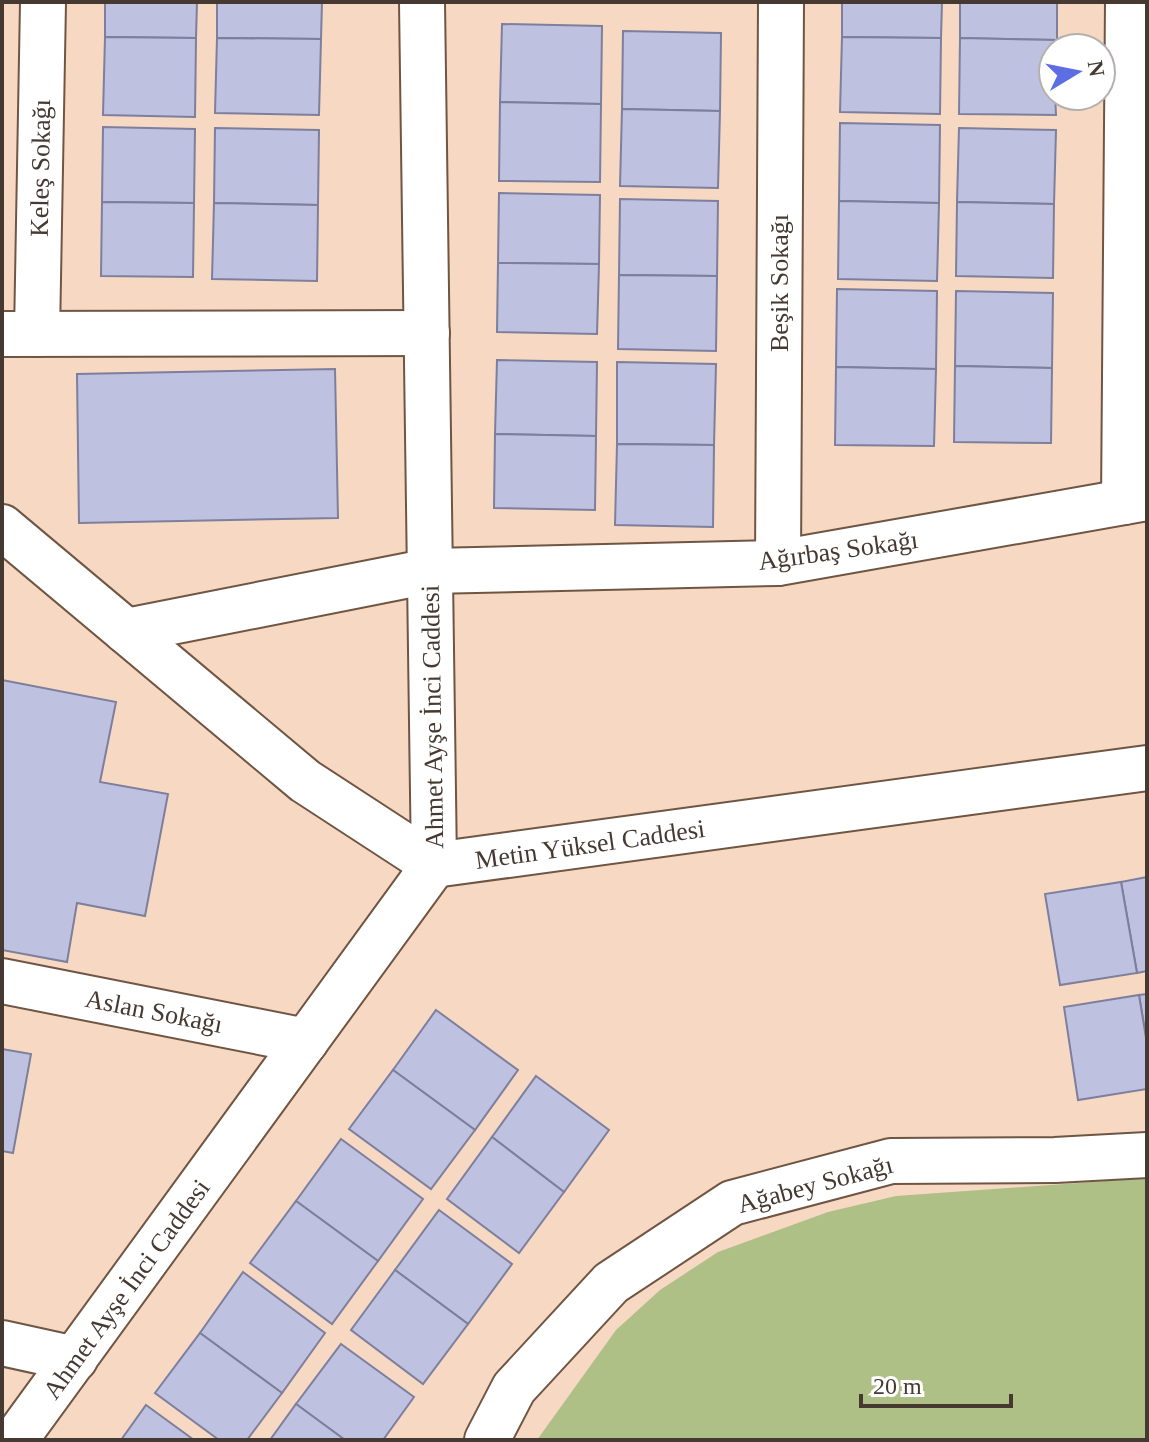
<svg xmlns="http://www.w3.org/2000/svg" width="1149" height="1442" font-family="'Times New Roman',serif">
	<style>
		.green { fill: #aec086 }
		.building { fill: #bfc1e1; stroke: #7d7f9c; stroke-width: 2 }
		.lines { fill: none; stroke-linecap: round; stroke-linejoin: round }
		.minor-casing { stroke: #6f5543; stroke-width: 48 }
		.minor { stroke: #fff; stroke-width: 44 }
		.labels { text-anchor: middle; stroke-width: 8; stroke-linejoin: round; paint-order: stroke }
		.street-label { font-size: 26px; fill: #453931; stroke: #fff }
	</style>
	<rect width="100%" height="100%" fill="#f7d8c3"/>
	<polygon class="green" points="1147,1178 1147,1440 537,1440 616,1330 660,1290 718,1252 828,1212 896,1196"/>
	<g class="building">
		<polygon points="105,2 197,2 196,38 105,37"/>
		<polygon points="217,2 322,2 321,39 217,38"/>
		<polygon points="842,2 942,2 941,38 842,37"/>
		<polygon points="960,2 1057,2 1057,40 960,38"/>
		<polygon points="502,24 602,26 601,104 500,102"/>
		<polygon points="623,31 721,33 720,111 622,109"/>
		<polygon points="105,37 196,38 195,117 103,115"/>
		<polygon points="842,37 941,38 940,114 840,112"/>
		<polygon points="217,38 321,39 319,115 215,113"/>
		<polygon points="960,38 1057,40 1057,48 1053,48 1056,115 959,114"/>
		<polygon points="500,102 601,104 600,182 499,181"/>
		<polygon points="622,109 720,111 718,188 620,186"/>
		<polygon points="840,123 940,125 939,203 839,201"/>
		<polygon points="103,127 195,129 194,203 102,202"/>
		<polygon points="215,128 319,130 318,205 214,203"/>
		<polygon points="959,128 1056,130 1054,204 957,202"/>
		<polygon points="499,193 600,195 599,264 498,263"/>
		<polygon points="620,199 718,201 717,276 619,275"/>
		<polygon points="839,201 939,203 937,281 838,279"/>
		<polygon points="102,202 194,203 193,277 101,276"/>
		<polygon points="957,202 1054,204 1053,278 956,276"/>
		<polygon points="214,203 318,205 317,281 212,279"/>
		<polygon points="498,263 599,264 597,334 497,332"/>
		<polygon points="619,275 717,276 716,351 618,349"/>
		<polygon points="837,289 937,291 936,369 836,367"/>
		<polygon points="956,291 1053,293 1052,368 955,366"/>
		<polygon points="497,360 597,362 596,436 495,434"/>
		<polygon points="617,362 716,364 714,445 617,444"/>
		<polygon points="955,366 1052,368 1051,443 954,442"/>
		<polygon points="836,367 936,369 934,446 835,445"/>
		<polygon points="335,369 338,518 79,523 77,374"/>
		<polygon points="495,434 596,436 595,510 494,508"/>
		<polygon points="617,444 714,445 713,527 615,525"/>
		<polygon points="2,680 116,702 100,782 168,794 145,916 77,903 67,962 2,950"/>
		<polygon points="1147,877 1147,971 1137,973 1121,882"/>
		<polygon points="1121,882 1137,973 1060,985 1045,894"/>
		<polygon points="1147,994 1147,1044 1139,995"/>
		<polygon points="1139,995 1147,1044 1147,1089 1078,1100 1064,1007"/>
		<polygon points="436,1010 518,1070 475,1130 393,1070"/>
		<polygon points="2,1049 31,1054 13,1153 2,1151"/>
		<polygon points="393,1070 475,1130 431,1189 349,1129"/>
		<polygon points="536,1076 609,1130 564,1192 492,1137"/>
		<polygon points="492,1137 564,1192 519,1253 447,1199"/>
		<polygon points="341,1139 423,1199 378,1261 296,1201"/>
		<polygon points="296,1201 378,1261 332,1324 250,1263"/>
		<polygon points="439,1210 512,1264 468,1324 395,1270"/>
		<polygon points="395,1270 468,1324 423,1384 351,1330"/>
		<polygon points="243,1272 325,1333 282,1393 200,1333"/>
		<polygon points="200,1333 282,1393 247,1440 219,1440 155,1393"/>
		<polygon points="341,1344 414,1397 383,1440 345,1440 296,1404"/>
		<polygon points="296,1404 345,1440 270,1440"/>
		<polygon points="146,1405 194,1440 121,1440"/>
	</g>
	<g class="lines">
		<defs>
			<g id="minor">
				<polyline points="2,334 427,333"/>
				<polyline points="37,334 43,2"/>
				<polyline points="1124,502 1128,2"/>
				<polyline points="2,527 305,781 434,865 1147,768"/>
				<polyline points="778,563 781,2"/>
				<polyline points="126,631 430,571 778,563 1147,498"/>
				<polyline points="2,981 306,1041"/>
				<polyline points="2,1343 75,1359"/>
				<polyline points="15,1440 434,865 422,2"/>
				<polyline points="487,1440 514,1388 611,1283 732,1203 891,1161 1055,1160 1147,1155"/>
			</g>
		</defs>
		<use href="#minor" class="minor-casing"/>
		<use href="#minor" class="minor"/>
	</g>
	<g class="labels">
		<g class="street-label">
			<text transform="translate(40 168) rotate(-89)" y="9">Keleş Sokağı</text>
			<text transform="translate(779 283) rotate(-90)" y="9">Beşik Sokağı</text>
			<text transform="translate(838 550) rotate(-8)" y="9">Ağırbaş Sokağı</text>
			<text transform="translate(432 717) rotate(-91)" y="9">Ahmet Ayşe İnci Caddesi</text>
			<text transform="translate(590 844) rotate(-8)" y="9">Metin Yüksel Caddesi</text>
			<text transform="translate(154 1011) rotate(11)" y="9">Aslan Sokağı</text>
			<text transform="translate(815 1184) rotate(-15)" y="9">Ağabey Sokağı</text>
			<text transform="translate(126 1289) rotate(-54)" y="9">Ahmet Ayşe İnci Caddesi</text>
		</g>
	</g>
	<rect width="1149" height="1442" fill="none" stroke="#453931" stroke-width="8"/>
	<g transform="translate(1077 72) rotate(80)"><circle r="38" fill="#ffffff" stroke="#b5b0ad" stroke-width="2"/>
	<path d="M0-6L14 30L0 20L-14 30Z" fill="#5d6de4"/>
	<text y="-12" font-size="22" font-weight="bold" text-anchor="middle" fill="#453931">N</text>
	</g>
	<path d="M861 1394v12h150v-12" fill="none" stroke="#453931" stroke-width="4"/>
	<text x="873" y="1394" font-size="24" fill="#453931" stroke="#ffffff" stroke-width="6" paint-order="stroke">20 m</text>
</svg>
